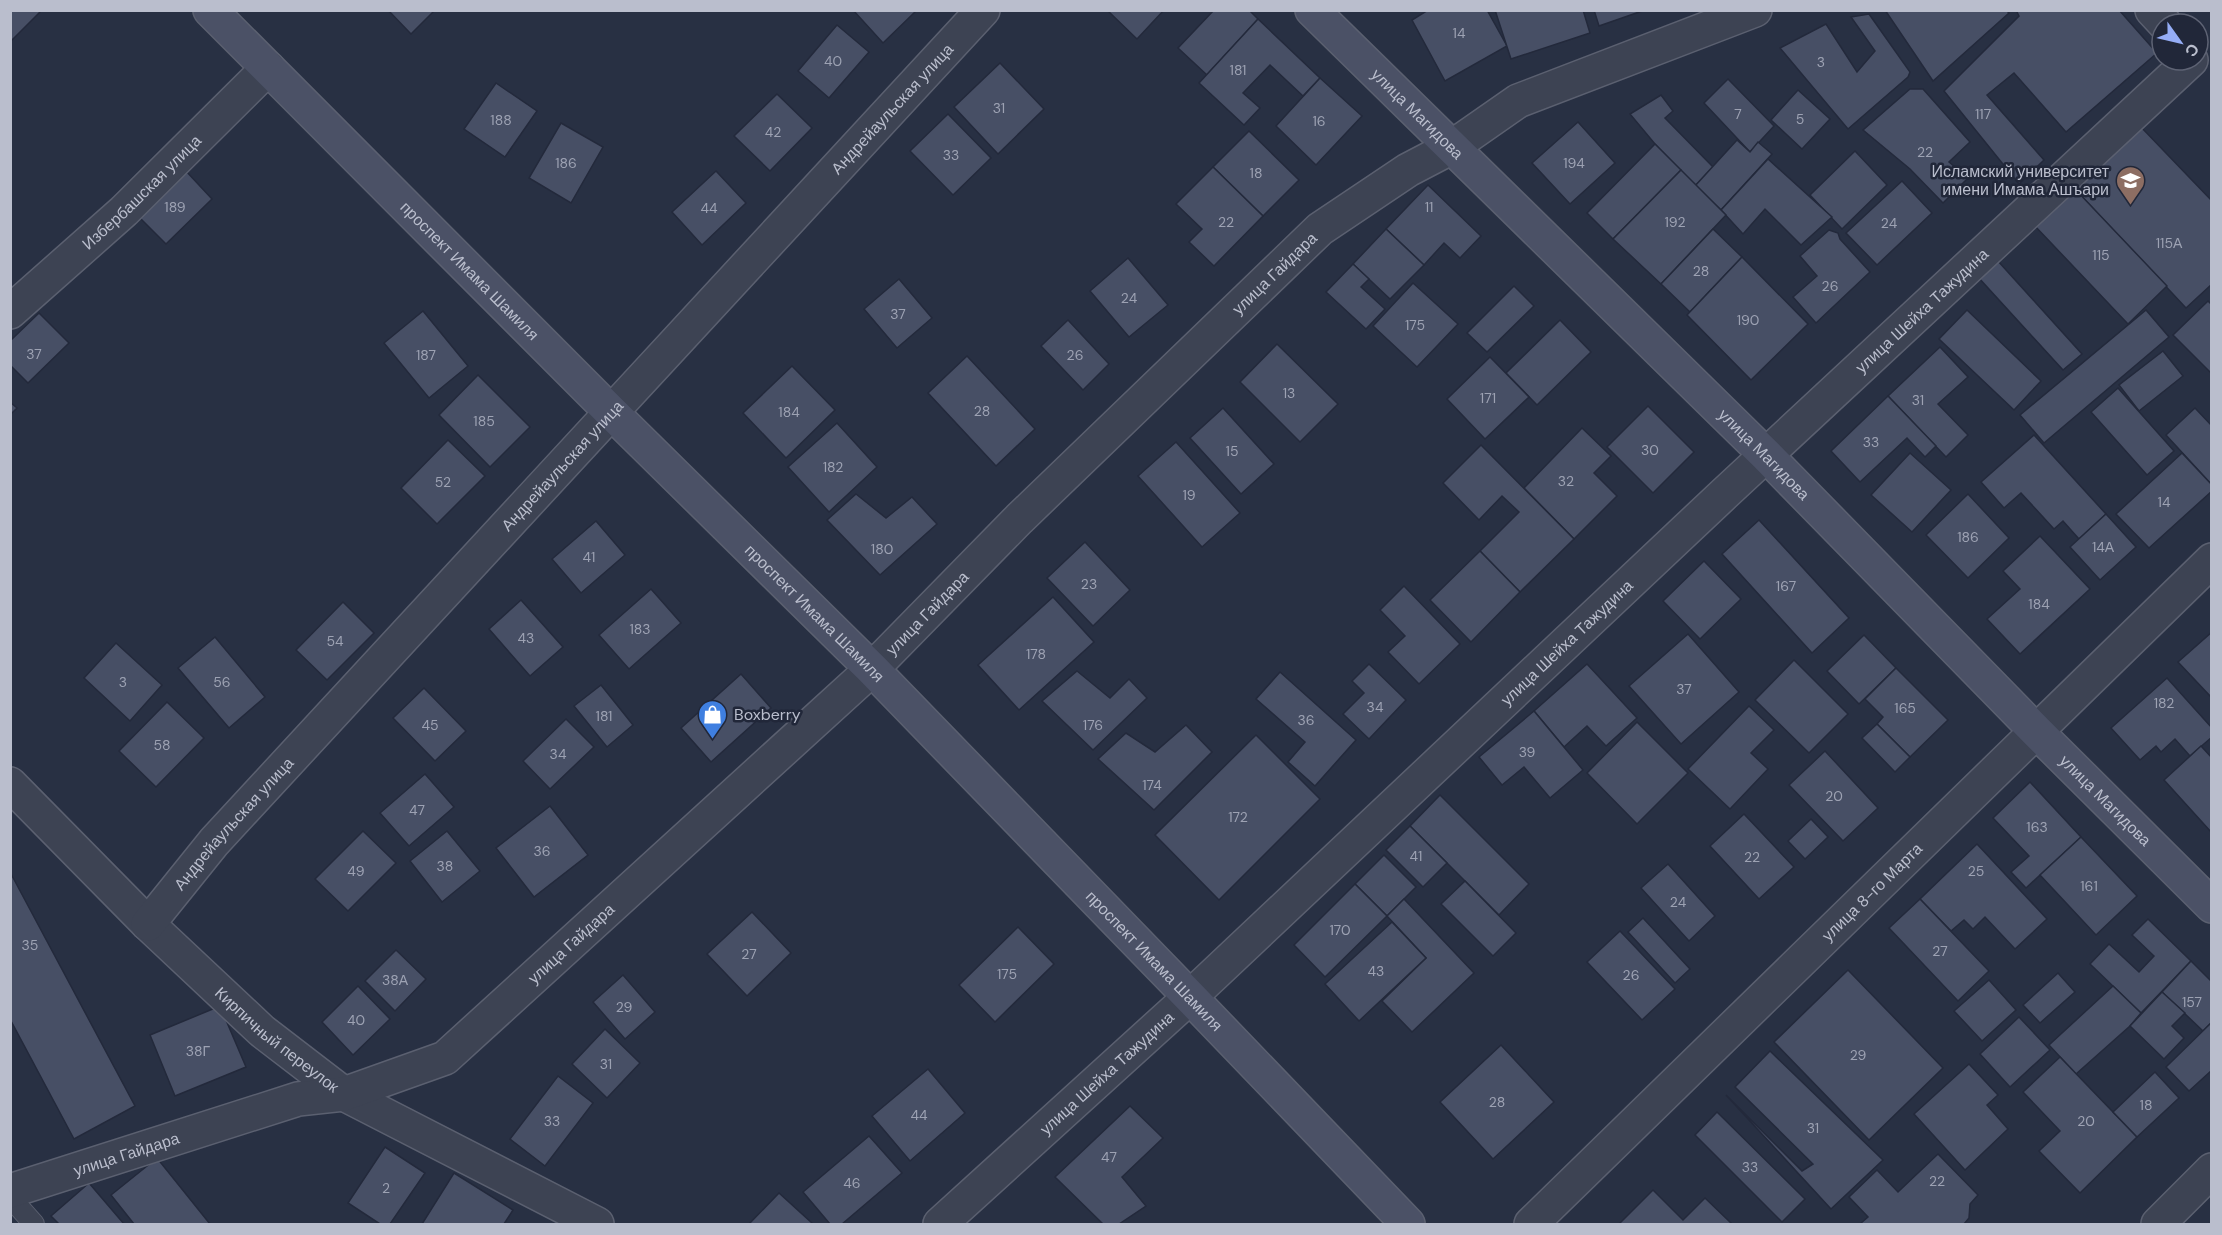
<svg xmlns="http://www.w3.org/2000/svg" width="2222" height="1235" font-family="'DM Sans',sans-serif">
	<style>
		.building { fill: #474f65; stroke: #23293b; stroke-width: 1.5 }
		.lines { fill: none; stroke-linecap: round; stroke-linejoin: round }
		.lane-casing { stroke: #5b6070; stroke-width: 22 }
		.street-casing { stroke: #5b6070; stroke-width: 36 }
		.secondary-casing { stroke: #5b6070; stroke-width: 36 }
		.lane { stroke: #3d4353; stroke-width: 20 }
		.street { stroke: #3d4353; stroke-width: 33 }
		.secondary { stroke: #4b5166; stroke-width: 33 }
		.labels { text-anchor: middle; stroke-width: 5; stroke-linejoin: round; paint-order: stroke }
		.number-label { font-size: 14px; fill: #9da2b3 }
		.street-label { font-size: 16px; fill: #babecd; stroke: #212739 }
		.poi-label { font-size: 16px; fill: #babecd; stroke: #212739; text-anchor: end }
	</style>
	<rect width="100%" height="100%" fill="#283043"/>
	<g class="building">
		<polygon points="10,10 42,10 11,41"/>
		<polygon points="388,10 435,10 411,34"/>
		<polygon points="853,10 917,10 883,43"/>
		<polygon points="1107,10 1164,10 1137,39"/>
		<polygon points="1214,10 1249,10 1258,19 1207,75 1178,48"/>
		<polygon points="1428,10 1487,10 1507,46 1445,81 1412,20"/>
		<polygon points="1495,10 1583,10 1590,33 1511,59"/>
		<polygon points="1594,10 1645,10 1599,26"/>
		<polygon points="1885,10 2006,10 2009,13 1933,81"/>
		<polygon points="2016,10 2119,10 2157,53 2066,132 2014,73 1987,95 2044,160 2019,184 1944,91 2019,16"/>
		<polygon points="1869,14 1910,72 1908,77 1848,129 1780,48 1826,24 1857,72 1875,51 1851,17"/>
		<polygon points="1258,19 1320,78 1303,96 1270,65 1243,93 1260,108 1244,125 1199,83"/>
		<polygon points="837,25 869,52 829,98 798,71"/>
		<polygon points="1000,63 1044,109 998,154 954,107"/>
		<polygon points="1320,78 1362,116 1316,165 1276,126"/>
		<polygon points="1728,79 1774,126 1750,152 1704,103"/>
		<polygon points="496,83 537,111 505,157 464,129"/>
		<polygon points="1910,89 1923,89 1970,142 1949,162 1968,178 1943,203 1910,169 1863,130"/>
		<polygon points="1798,90 1830,119 1802,149 1771,120"/>
		<polygon points="777,94 812,128 770,171 734,136"/>
		<polygon points="1661,95 1673,111 1665,118 1713,167 1695,186 1655,144 1630,114"/>
		<polygon points="948,114 991,158 953,195 910,151"/>
		<polygon points="1578,122 1615,163 1570,204 1532,163"/>
		<polygon points="561,123 603,147 571,203 529,178"/>
		<polygon points="2140,126 2212,201 2212,284 2186,308 2074,188"/>
		<polygon points="1249,131 1299,180 1263,216 1213,167"/>
		<polygon points="1737,140 1750,152 1758,142 1772,154 1721,210 1695,186"/>
		<polygon points="1655,144 1681,170 1613,239 1587,213"/>
		<polygon points="1855,151 1887,185 1842,229 1810,195"/>
		<polygon points="1768,159 1832,217 1801,245 1765,209 1743,234 1721,210"/>
		<polygon points="1213,167 1263,216 1214,266 1189,242 1202,229 1176,204"/>
		<polygon points="185,170 212,199 166,244 138,216"/>
		<polygon points="1681,170 1726,215 1661,284 1613,239"/>
		<polygon points="716,171 746,203 702,245 672,212"/>
		<polygon points="1902,181 1932,213 1877,265 1846,233"/>
		<polygon points="1428,185 1481,236 1460,258 1444,243 1424,265 1386,229"/>
		<polygon points="2074,188 2167,286 2128,324 2034,225"/>
		<polygon points="1386,229 1424,265 1390,299 1353,264"/>
		<polygon points="1713,229 1742,257 1690,312 1661,284"/>
		<polygon points="1829,230 1838,233 1840,239 1870,272 1816,323 1793,297 1817,276 1800,256"/>
		<polygon points="1742,257 1808,324 1751,380 1687,315"/>
		<polygon points="1128,258 1168,305 1129,337 1090,291"/>
		<polygon points="1997,260 2082,354 2063,370 1978,277"/>
		<polygon points="1353,264 1369,279 1361,287 1385,309 1366,329 1326,292"/>
		<polygon points="899,279 932,318 897,348 864,309"/>
		<polygon points="1413,283 1458,324 1417,367 1373,326"/>
		<polygon points="1514,286 1534,306 1487,352 1467,333"/>
		<polygon points="2208,301 2212,305 2212,374 2173,335"/>
		<polygon points="1967,310 2041,381 2014,410 1939,339"/>
		<polygon points="2146,310 2169,337 2044,443 2020,415"/>
		<polygon points="423,311 468,366 429,398 384,343"/>
		<polygon points="39,313 69,343 28,383 10,365 10,341"/>
		<polygon points="1068,320 1109,364 1083,390 1041,346"/>
		<polygon points="1560,320 1591,352 1537,405 1506,373"/>
		<polygon points="1277,344 1338,404 1300,442 1240,382"/>
		<polygon points="1940,347 1968,377 1938,404 1968,435 1946,457 1888,396"/>
		<polygon points="2163,351 2183,376 2139,411 2119,385"/>
		<polygon points="967,356 1035,429 996,466 928,393"/>
		<polygon points="1490,357 1529,397 1485,439 1447,399"/>
		<polygon points="792,366 835,410 786,458 743,413"/>
		<polygon points="478,375 530,427 490,467 439,415"/>
		<polygon points="2118,388 2174,451 2147,475 2091,412"/>
		<polygon points="1888,396 1936,446 1925,457 1907,438 1860,482 1831,451"/>
		<polygon points="10,402 17,408 10,415"/>
		<polygon points="1648,406 1694,452 1653,493 1607,447"/>
		<polygon points="1223,408 1274,464 1241,494 1190,438"/>
		<polygon points="2195,408 2212,426 2212,485 2166,435"/>
		<polygon points="837,423 877,467 829,512 788,467"/>
		<polygon points="1582,428 1611,456 1594,473 1617,496 1574,539 1524,488"/>
		<polygon points="2034,435 2106,514 2079,539 2063,521 2054,529 2021,493 2004,508 1981,482"/>
		<polygon points="448,440 485,476 437,524 401,488"/>
		<polygon points="1176,442 1240,513 1202,547 1138,476"/>
		<polygon points="1481,445 1574,539 1520,592 1480,551 1519,512 1502,496 1479,520 1443,483"/>
		<polygon points="1910,453 1951,490 1912,532 1871,495"/>
		<polygon points="2182,453 2212,485 2212,491 2149,548 2116,514"/>
		<polygon points="856,494 886,518 912,497 937,524 880,575 827,520"/>
		<polygon points="1968,494 2009,538 1968,578 1926,535"/>
		<polygon points="2106,514 2136,547 2100,580 2070,547"/>
		<polygon points="1759,520 1849,618 1812,653 1722,554"/>
		<polygon points="596,521 625,555 581,593 552,559"/>
		<polygon points="2040,536 2090,589 2020,654 1987,619 2020,589 2003,571"/>
		<polygon points="1085,542 1130,590 1093,626 1047,578"/>
		<polygon points="1480,551 1520,592 1471,642 1430,600"/>
		<polygon points="1704,561 1741,599 1700,639 1663,601"/>
		<polygon points="1404,586 1460,644 1419,684 1388,652 1405,636 1380,610"/>
		<polygon points="651,589 681,623 629,669 599,635"/>
		<polygon points="1053,597 1094,642 1019,710 978,665"/>
		<polygon points="521,600 563,647 530,676 489,629"/>
		<polygon points="343,602 374,633 327,680 296,650"/>
		<polygon points="2212,632 2212,698 2178,662"/>
		<polygon points="1688,634 1739,692 1681,744 1629,686"/>
		<polygon points="1864,635 1896,668 1859,704 1827,671"/>
		<polygon points="215,637 265,697 229,728 178,668"/>
		<polygon points="116,643 162,685 130,721 84,678"/>
		<polygon points="1794,660 1848,714 1809,753 1755,700"/>
		<polygon points="1369,664 1406,700 1369,739 1343,714 1364,693 1352,681"/>
		<polygon points="1587,664 1637,718 1606,746 1587,726 1564,747 1534,711"/>
		<polygon points="1896,668 1948,720 1910,757 1877,724 1883,717 1865,699"/>
		<polygon points="1077,671 1110,698 1129,679 1147,698 1093,750 1042,701"/>
		<polygon points="1280,672 1356,740 1315,786 1288,762 1305,742 1256,699"/>
		<polygon points="741,674 771,708 711,762 681,728"/>
		<polygon points="2167,678 2212,728 2212,737 2190,756 2175,739 2161,752 2156,746 2140,760 2111,728"/>
		<polygon points="601,685 633,725 607,747 574,706"/>
		<polygon points="424,688 466,731 435,761 393,718"/>
		<polygon points="167,702 204,738 156,787 119,751"/>
		<polygon points="1749,706 1774,730 1751,753 1768,769 1730,809 1688,769"/>
		<polygon points="1534,711 1583,770 1550,798 1524,767 1502,785 1479,757"/>
		<polygon points="566,719 594,747 550,789 523,761"/>
		<polygon points="1637,722 1688,773 1637,824 1587,773"/>
		<polygon points="1877,724 1910,757 1895,772 1862,738"/>
		<polygon points="1186,725 1212,752 1154,810 1098,759 1126,733 1155,752"/>
		<polygon points="1256,735 1320,799 1219,900 1155,835"/>
		<polygon points="2201,746 2212,758 2212,833 2164,780"/>
		<polygon points="1825,751 1878,808 1843,841 1789,785"/>
		<polygon points="425,774 454,807 409,846 380,813"/>
		<polygon points="2030,782 2081,837 2026,888 2011,872 2029,856 1993,818"/>
		<polygon points="1440,795 1529,884 1499,915 1410,826"/>
		<polygon points="550,806 588,855 534,897 496,848"/>
		<polygon points="1744,814 1794,867 1759,899 1710,846"/>
		<polygon points="1811,819 1828,837 1805,859 1788,841"/>
		<polygon points="1410,826 1447,863 1423,887 1386,850"/>
		<polygon points="363,831 396,863 348,911 315,879"/>
		<polygon points="447,831 480,871 442,902 410,861"/>
		<polygon points="2081,837 2137,896 2096,935 2040,875"/>
		<polygon points="1977,844 2047,919 2015,949 1985,917 1973,929 1964,920 1951,931 1920,899"/>
		<polygon points="1384,855 1416,887 1387,916 1355,884"/>
		<polygon points="1668,864 1715,916 1689,941 1641,888"/>
		<polygon points="10,872 135,1106 74,1139 10,1019"/>
		<polygon points="1465,881 1516,933 1493,956 1441,904"/>
		<polygon points="1355,884 1387,916 1325,977 1294,945"/>
		<polygon points="1404,899 1474,973 1412,1032 1382,1001 1426,958 1387,916"/>
		<polygon points="1920,899 1989,971 1958,1001 1889,928"/>
		<polygon points="752,912 791,953 747,996 707,954"/>
		<polygon points="1643,918 1690,969 1675,983 1628,932"/>
		<polygon points="2148,919 2191,961 2141,1013 2090,964 2109,944 2139,972 2154,956 2132,935"/>
		<polygon points="1392,922 1426,958 1359,1021 1325,984"/>
		<polygon points="1018,927 1054,964 995,1022 959,985"/>
		<polygon points="1620,931 1675,989 1642,1020 1587,962"/>
		<polygon points="396,950 426,979 395,1011 365,981"/>
		<polygon points="2191,961 2212,982 2212,1022 2203,1031 2162,992"/>
		<polygon points="1848,970 1943,1068 1869,1140 1774,1042"/>
		<polygon points="2058,973 2075,992 2040,1023 2023,1005"/>
		<polygon points="623,975 655,1012 625,1039 593,1002"/>
		<polygon points="1989,980 2016,1010 1982,1041 1954,1011"/>
		<polygon points="358,986 390,1019 353,1055 322,1022"/>
		<polygon points="2113,986 2141,1013 2130,1026 2076,1074 2049,1045"/>
		<polygon points="2162,992 2185,1013 2172,1026 2184,1038 2164,1059 2130,1026"/>
		<polygon points="220,1006 246,1067 175,1096 150,1035"/>
		<polygon points="2019,1017 2050,1050 2010,1087 1980,1054"/>
		<polygon points="2212,1022 2212,1070 2189,1091 2166,1067"/>
		<polygon points="605,1029 640,1063 607,1098 572,1064"/>
		<polygon points="1501,1045 1554,1102 1493,1159 1440,1102"/>
		<polygon points="1770,1051 1883,1160 1831,1209 1726,1095 1802,1171 1813,1164 1735,1087"/>
		<polygon points="2060,1057 2137,1137 2080,1193 2039,1151 2060,1131 2023,1092"/>
		<polygon points="1969,1064 1998,1095 1987,1105 2008,1129 1965,1170 1914,1114"/>
		<polygon points="928,1069 965,1113 910,1161 872,1116"/>
		<polygon points="2155,1072 2179,1098 2137,1137 2113,1112"/>
		<polygon points="558,1076 593,1103 545,1166 510,1139"/>
		<polygon points="1130,1106 1163,1138 1122,1177 1146,1206 1119,1224 1103,1224 1055,1177"/>
		<polygon points="1717,1112 1805,1199 1782,1222 1695,1135"/>
		<polygon points="869,1136 902,1173 842,1224 830,1224 803,1192"/>
		<polygon points="385,1147 425,1173 390,1224 380,1224 348,1203"/>
		<polygon points="1938,1154 1978,1195 1970,1204 1969,1218 1964,1224 1860,1224 1868,1217 1849,1197 1877,1170 1898,1192"/>
		<polygon points="157,1158 210,1224 134,1224 111,1195"/>
		<polygon points="454,1173 513,1210 504,1224 422,1224"/>
		<polygon points="89,1183 124,1224 59,1224 51,1216"/>
		<polygon points="1653,1190 1683,1220 1705,1198 1732,1224 1619,1224"/>
		<polygon points="779,1193 813,1224 749,1224"/>
	</g>
	<g class="lines">
		<defs>
			<polyline id="lane" points="10,1197 34,1224"/>
			<g id="street">
				<polyline points="2152,10 2165,24"/>
				<path id="s1" d="M10,312L124,211L268,68"/>
				<path id="s2" d="M10,784L148,924L262,1031L344,1094L597,1224"/>
				<path id="s3" d="M148,924L214,842L983,10"/>
				<path id="s4" d="M10,1191L298,1099L344,1094L445,1058L872,669L1019,519L1320,229L1408,170L1452,147L1518,101L1755,10"/>
				<path id="s5" d="M940,1224L1190,997L1724,494L2191,60"/>
				<path id="s6" d="M1531,1224L2212,560"/>
				<polyline points="2158,1224 2212,1170"/>
			</g>
			<g id="secondary">
				<path id="s7" d="M210,10L612,413L872,669L1190,997L1408,1224"/>
				<path id="s8" d="M1312,10L1766,455L2036,731L2212,906"/>
			</g>
		</defs>
		<use href="#lane" class="lane-casing"/>
		<use href="#street" class="street-casing"/>
		<use href="#secondary" class="secondary-casing"/>
		<use href="#lane" class="lane"/>
		<use href="#street" class="street"/>
		<use href="#secondary" class="secondary"/>
	</g>
	<defs>
		<symbol id="university-pin" viewBox="-11 -11 22 30"><path d="M0 17L-7.5 6A9.5 9.5 0 1 1 7.5 6Z" fill="#8d6e63" stroke="#212739"/><path d="M0-5L7-2L0 1L-7-2ZM-4 1L0 2.5L4 1V4Q0 6-4 4Z" fill="#fff"/></symbol>
		<symbol id="shop-pin" viewBox="-11 -11 22 30"><path d="M0 17L-7.5 6A9.5 9.5 0 1 1 7.5 6Z" fill="#3f7fe0" stroke="#212739"/><path d="M-5-2.5h2.3a2.7 3.5 0 0 1 5.4 0H5L5.5 6h-11ZM-1.5-2.5h3a1.5 2.3 0 0 0-3 0Z" fill="#fff"/></symbol>
	</defs>
	<g fill-rule="evenodd">
		<use href="#university-pin" x="2114" y="164" width="33" height="45"/>
		<use href="#shop-pin" x="696" y="698" width="33" height="45"/>
	</g>
	<g class="labels">
		<g class="number-label">
			<text x="1459" y="38">14</text>
			<text x="833" y="66">40</text>
			<text x="1821" y="67">3</text>
			<text x="1238" y="75">181</text>
			<text x="999" y="113">31</text>
			<text x="1738" y="119">7</text>
			<text x="1983" y="119">117</text>
			<text x="1800" y="124">5</text>
			<text x="501" y="125">188</text>
			<text x="1319" y="126">16</text>
			<text x="773" y="137">42</text>
			<text x="1925" y="157">22</text>
			<text x="951" y="160">33</text>
			<text x="566" y="168">186</text>
			<text x="1574" y="168">194</text>
			<text x="1256" y="178">18</text>
			<text x="175" y="212">189</text>
			<text x="1429" y="212">11</text>
			<text x="709" y="213">44</text>
			<text x="1226" y="227">22</text>
			<text x="1675" y="227">192</text>
			<text x="1889" y="228">24</text>
			<text x="2169" y="248">115А</text>
			<text x="2101" y="260">115</text>
			<text x="1701" y="276">28</text>
			<text x="1830" y="291">26</text>
			<text x="1129" y="303">24</text>
			<text x="898" y="319">37</text>
			<text x="1748" y="325">190</text>
			<text x="1415" y="330">175</text>
			<text x="34" y="359">37</text>
			<text x="426" y="360">187</text>
			<text x="1075" y="360">26</text>
			<text x="1289" y="398">13</text>
			<text x="1488" y="403">171</text>
			<text x="1918" y="405">31</text>
			<text x="982" y="416">28</text>
			<text x="789" y="417">184</text>
			<text x="484" y="426">185</text>
			<text x="1871" y="447">33</text>
			<text x="1650" y="455">30</text>
			<text x="1232" y="456">15</text>
			<text x="833" y="472">182</text>
			<text x="1566" y="486">32</text>
			<text x="443" y="487">52</text>
			<text x="1189" y="500">19</text>
			<text x="2164" y="507">14</text>
			<text x="1968" y="542">186</text>
			<text x="2103" y="552">14А</text>
			<text x="882" y="554">180</text>
			<text x="589" y="562">41</text>
			<text x="1089" y="589">23</text>
			<text x="1786" y="591">167</text>
			<text x="2039" y="609">184</text>
			<text x="640" y="634">183</text>
			<text x="526" y="643">43</text>
			<text x="335" y="646">54</text>
			<text x="1036" y="659">178</text>
			<text x="123" y="687">3</text>
			<text x="222" y="687">56</text>
			<text x="1684" y="694">37</text>
			<text x="2164" y="708">182</text>
			<text x="1375" y="712">34</text>
			<text x="1905" y="713">165</text>
			<text x="604" y="721">181</text>
			<text x="1306" y="725">36</text>
			<text x="430" y="730">45</text>
			<text x="1093" y="730">176</text>
			<text x="162" y="750">58</text>
			<text x="1527" y="757">39</text>
			<text x="558" y="759">34</text>
			<text x="1152" y="790">174</text>
			<text x="1834" y="801">20</text>
			<text x="417" y="815">47</text>
			<text x="1238" y="822">172</text>
			<text x="2037" y="832">163</text>
			<text x="542" y="856">36</text>
			<text x="1416" y="861">41</text>
			<text x="1752" y="862">22</text>
			<text x="445" y="871">38</text>
			<text x="356" y="876">49</text>
			<text x="1976" y="876">25</text>
			<text x="2089" y="891">161</text>
			<text x="1678" y="907">24</text>
			<text x="1340" y="935">170</text>
			<text x="30" y="950">35</text>
			<text x="1940" y="956">27</text>
			<text x="749" y="959">27</text>
			<text x="1376" y="976">43</text>
			<text x="1007" y="979">175</text>
			<text x="1631" y="980">26</text>
			<text x="395" y="985">38А</text>
			<text x="2192" y="1007">157</text>
			<text x="624" y="1012">29</text>
			<text x="356" y="1025">40</text>
			<text x="198" y="1056">38Г</text>
			<text x="1858" y="1060">29</text>
			<text x="606" y="1069">31</text>
			<text x="1497" y="1107">28</text>
			<text x="2146" y="1110">18</text>
			<text x="919" y="1120">44</text>
			<text x="552" y="1126">33</text>
			<text x="2086" y="1126">20</text>
			<text x="1813" y="1133">31</text>
			<text x="1109" y="1162">47</text>
			<text x="1750" y="1172">33</text>
			<text x="1937" y="1186">22</text>
			<text x="852" y="1188">46</text>
			<text x="386" y="1193">2</text>
		</g>
		<g class="street-label">
			<text dy="6" stroke="none"><textPath href="#s3" startOffset="1104">Андрейаульская улица</textPath></text>
			<text dy="6" stroke="none"><textPath href="#s8" startOffset="148">улица Магидова</textPath></text>
			<text dy="6" stroke="none"><textPath href="#s1" startOffset="178">Избербашская улица</textPath></text>
			<text dy="6" stroke="none"><textPath href="#s7" startOffset="368">проспект Имама Шамиля</textPath></text>
			<text dy="6" stroke="none"><textPath href="#s4" startOffset="1598">улица Гайдара</textPath></text>
			<text dy="6" stroke="none"><textPath href="#s5" startOffset="1341">улица Шейха Тажудина</textPath></text>
			<text dy="6" stroke="none"><textPath href="#s8" startOffset="634">улица Магидова</textPath></text>
			<text dy="6" stroke="none"><textPath href="#s3" startOffset="618">Андрейаульская улица</textPath></text>
			<text dy="6" stroke="none"><textPath href="#s7" startOffset="854">проспект Имама Шамиля</textPath></text>
			<text dy="6" stroke="none"><textPath href="#s4" startOffset="1112">улица Гайдара</textPath></text>
			<text dy="6" stroke="none"><textPath href="#s5" startOffset="855">улица Шейха Тажудина</textPath></text>
			<text dy="6" stroke="none"><textPath href="#s8" startOffset="1120">улица Магидова</textPath></text>
			<text dy="6" stroke="none"><textPath href="#s3" startOffset="132">Андрейаульская улица</textPath></text>
			<text dy="6" stroke="none"><textPath href="#s6" startOffset="476">улица 8-го Марта</textPath></text>
			<text dy="6" stroke="none"><textPath href="#s4" startOffset="626">улица Гайдара</textPath></text>
			<text dy="6" stroke="none"><textPath href="#s7" startOffset="1340">проспект Имама Шамиля</textPath></text>
			<text dy="6" stroke="none"><textPath href="#s2" startOffset="370">Кирпичный переулок</textPath></text>
			<text dy="6" stroke="none"><textPath href="#s5" startOffset="225">улица Шейха Тажудина</textPath></text>
			<text dy="6" stroke="none"><textPath href="#s4" startOffset="122">улица Гайдара</textPath></text>
		</g>
		<g class="poi-label">
			<text x="2109" y="177">Исламский университет<tspan x="2109" dy="18">имени Имама Ашъари</tspan></text>
			<text x="734" y="720" text-anchor="start">Boxberry</text>
		</g>
	</g>
	<rect width="2222" height="1235" fill="none" stroke="#babecd" stroke-width="24"/>
	<g transform="translate(2180 42) rotate(124)"><circle r="28" fill="#212739" stroke="#5e6374" stroke-width="1.5"/>
	<path d="M0-4.5L10 22L0 15L-10 22Z" fill="#95adf6"/>
	<text y="-9" font-size="16" font-weight="bold" text-anchor="middle" fill="#babecd">С</text>
	</g>
</svg>
